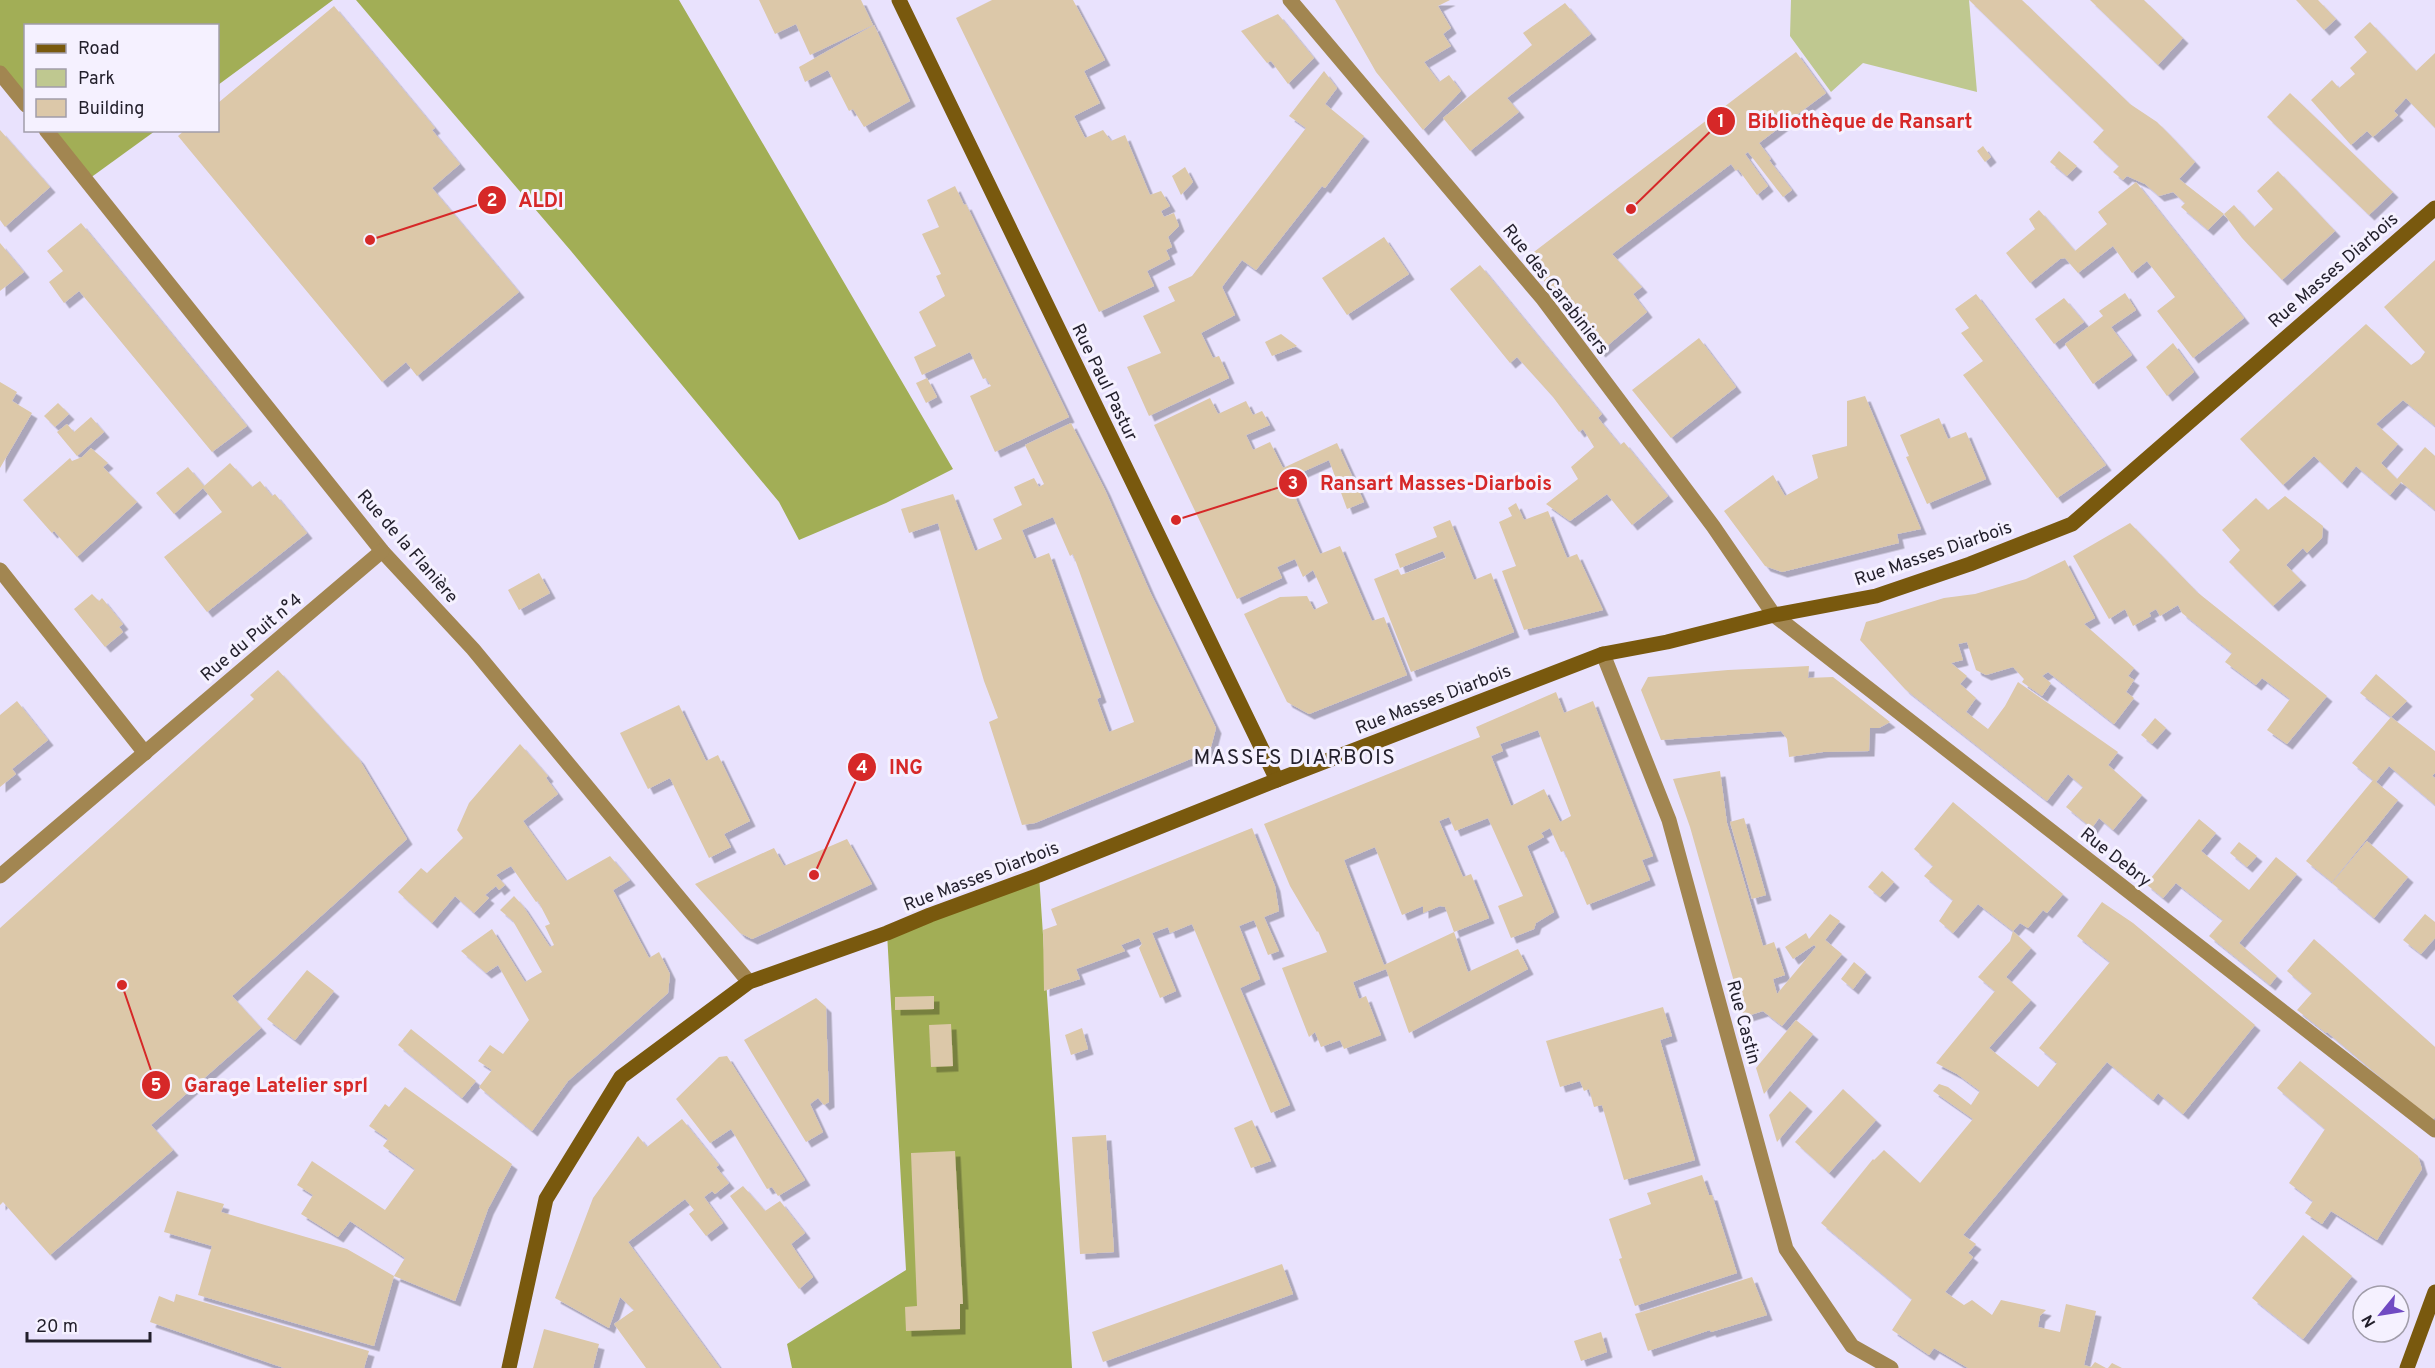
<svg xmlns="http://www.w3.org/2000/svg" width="2435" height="1368" font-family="Overpass,sans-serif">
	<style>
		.green { fill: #bfc890 }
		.forest { fill: #a2ae56 }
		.building { fill: #dcc8a9; fill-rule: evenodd; filter: url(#shadow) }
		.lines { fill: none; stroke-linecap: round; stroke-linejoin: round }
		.street { stroke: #a28651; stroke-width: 15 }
		.secondary { stroke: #79590e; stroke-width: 15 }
		.labels { text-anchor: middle; stroke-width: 6; stroke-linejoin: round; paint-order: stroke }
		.street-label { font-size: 18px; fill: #221f2b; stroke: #f5f1ff }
		.quarter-label { font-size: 21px; letter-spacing: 1.5px; fill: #221f2b; stroke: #f5f1ff }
		.leader { fill: none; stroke: #d62828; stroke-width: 2 }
		.callout-dot { fill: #d62828; stroke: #f5f1ff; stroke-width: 2 }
		.mark-label { font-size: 18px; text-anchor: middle; font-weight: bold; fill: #fff }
		.callout-label { font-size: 20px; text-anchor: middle; font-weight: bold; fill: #d62828; stroke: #f5f1ff; stroke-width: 6; stroke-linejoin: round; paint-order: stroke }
	</style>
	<defs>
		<filter id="shadow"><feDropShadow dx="5.5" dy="5.5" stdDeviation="0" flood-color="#0004"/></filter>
	</defs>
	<rect width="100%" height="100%" fill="#e9e2fd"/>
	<polygon class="green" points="1791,0 1969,0 1977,92 1863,63 1831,92 1790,36"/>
	<g class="forest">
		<polygon points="0,0 333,0 218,85 218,26 26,26 25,103 0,71"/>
		<polygon points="356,0 679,0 953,469 886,503 799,540 779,502 571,251"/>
		<polygon points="47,131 155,131 86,181"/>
		<polygon points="1039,875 1072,1368 792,1368 787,1344 906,1270 887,933"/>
	</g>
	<g class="building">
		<polygon points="759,0 861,0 873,25 810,55 796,24 775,34"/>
		<polygon points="992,0 1073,0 1105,60 1084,71 1100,103 1074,116 1085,138 1103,130 1111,141 1125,135 1150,195 1161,191 1170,206 1161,211 1164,217 1174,213 1179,226 1168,237 1172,247 1166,250 1170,259 1147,271 1154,286 1099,312 956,18"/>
		<polygon points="1335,0 1450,0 1438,6 1451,28 1443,34 1451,46 1424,62 1439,82 1449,75 1461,91 1423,130 1376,72"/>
		<polygon points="1969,0 2022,0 2130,104 2157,122 2170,135 2195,162 2179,179 2224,214 2234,205 2254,227 2273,209 2257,191 2278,171 2335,231 2282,280 2242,238 2224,214 2208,230 2181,207 2185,203 2173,192 2159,196 2145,184 2127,176 2123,180 2113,172 2119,166 2093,142 2104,130"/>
		<polygon points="2090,0 2144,0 2183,38 2158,65"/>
		<polygon points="2296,0 2318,0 2336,19 2324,30"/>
		<polygon points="1565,3 1591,34 1507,98 1519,112 1470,151 1443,118 1532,45 1523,33"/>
		<polygon points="334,6 435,128 432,130 460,164 432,188 519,292 417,376 406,362 382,382 178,136 185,130 218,130 218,103"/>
		<polygon points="1278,14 1314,58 1288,84 1271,61 1267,63 1241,31"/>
		<polygon points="2370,22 2416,71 2435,53 2435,128 2406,98 2394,111 2398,115 2373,137 2367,131 2351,145 2311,100 2332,80 2339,88 2355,74 2350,68 2367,52 2354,37"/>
		<polygon points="874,25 910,101 864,127 853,109 849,111 828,70 805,82 799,67"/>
		<polygon points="1796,52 1826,93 1759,143 1771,159 1769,160 1792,190 1783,197 1748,152 1745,154 1768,186 1757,195 1738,169 1736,171 1731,164 1612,254 1642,287 1633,294 1647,312 1600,352 1526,258"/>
		<polygon points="1324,71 1337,88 1325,104 1364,136 1325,188 1322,186 1256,270 1242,260 1222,287 1235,315 1201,333 1213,358 1219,356 1229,378 1149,416 1127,367 1161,353 1143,316 1175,301 1168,287 1192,276 1306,128 1289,116"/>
		<polygon points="2290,93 2393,192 2369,215 2267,117"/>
		<polygon points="0,130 50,187 5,227 0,220"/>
		<polygon points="1983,146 1991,157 1985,162 1977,151"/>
		<polygon points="2059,151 2077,166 2067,176 2050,162"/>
		<polygon points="1185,167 1193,182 1181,195 1172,176"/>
		<polygon points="2136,182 2244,318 2193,358 2157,311 2175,297 2147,261 2132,273 2113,246 2078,273 2065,258 2060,259 2030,283 2006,253 2035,229 2029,219 2039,210 2075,251 2107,224 2098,212"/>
		<polygon points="955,186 964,205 966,204 1069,417 995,452 970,396 991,386 986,378 983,379 970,352 922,375 914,357 936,346 919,312 945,296 936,276 941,274 922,234 939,227 927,200"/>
		<polygon points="81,223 247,426 212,452 80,292 79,291 64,303 49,282 63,271 47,251"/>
		<polygon points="1384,237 1409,274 1347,315 1322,278"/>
		<polygon points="0,243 24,272 0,291"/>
		<polygon points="2435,260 2435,426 2403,400 2376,424 2398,444 2381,463 2397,479 2425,447 2435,456 2435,510 2401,482 2390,495 2356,466 2342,483 2314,456 2283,485 2240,439 2366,324 2411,365 2420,359 2425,352 2384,307"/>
		<polygon points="1480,265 1602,414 1598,418 1620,445 1624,442 1668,496 1632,525 1607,494 1570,521 1546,504 1578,479 1571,467 1594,447 1583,429 1579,432 1553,397 1517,357 1510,363 1450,289"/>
		<polygon points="2125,293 2136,310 2111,327 2132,355 2093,384 2065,344 2103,316 2099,311"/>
		<polygon points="1976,294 2106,465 2057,498 1963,375 1983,361 1961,333 1969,328 1955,309"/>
		<polygon points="2064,298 2084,322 2054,344 2035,319"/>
		<polygon points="1281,334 1297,346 1272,356 1265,342"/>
		<polygon points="1699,338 1736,387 1671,438 1632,390"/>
		<polygon points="2173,343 2194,372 2167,396 2146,367"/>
		<polygon points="927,378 937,397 926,403 916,383"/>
		<polygon points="0,382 17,392 12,401 32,413 0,468"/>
		<polygon points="1865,396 1921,529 1897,534 1899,543 1782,572 1765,566 1724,511 1773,475 1785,496 1818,478 1812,455 1847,446 1847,401"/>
		<polygon points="1210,398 1218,414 1246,401 1253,415 1262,411 1270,425 1246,435 1253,450 1270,442 1283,468 1337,443 1364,502 1347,509 1329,460 1287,479 1320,554 1340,546 1372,621 1384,617 1407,675 1309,714 1287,702 1244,614 1280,597 1307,596 1314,610 1328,603 1313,570 1303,577 1295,559 1277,567 1282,578 1237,599 1154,425"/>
		<polygon points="58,403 69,414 55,427 44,416"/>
		<polygon points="91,417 104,432 77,456 57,432 67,424 74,432"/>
		<polygon points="1939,418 1948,439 1966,432 1986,479 1927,504 1906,457 1909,456 1900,435"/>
		<path d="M1071,423L1105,490L1150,592L1216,728L1210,751L1035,823L1022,825L989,722L998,718L984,681L938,523L909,533L901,509L953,494L975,551L1002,539L993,519L1022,505L1014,487L1034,478L1039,487L1044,484L1025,445ZM1053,517L1070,556L1073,554L1134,722L1109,732L1097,699L1101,697L1049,553L1034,559L1022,530Z"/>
		<polygon points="91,448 108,463 103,467 137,502 77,557 54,531 52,533 23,500 70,458 72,461 82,457"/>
		<polygon points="230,463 252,487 260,481 272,496 275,494 307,533 207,612 164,557 222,512 203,488 174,514 156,493 188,467 204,486"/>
		<polygon points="2285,496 2323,526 2322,538 2307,553 2303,548 2286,565 2301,580 2273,606 2229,562 2240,550 2222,530 2256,498 2268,510"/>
		<polygon points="1516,503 1524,520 1548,511 1567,558 1577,554 1603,610 1524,630 1502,571 1516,566 1499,522 1512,516 1508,508"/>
		<polygon points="1450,520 1474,580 1491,573 1514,632 1411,672 1374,579 1398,569 1401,575 1446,558 1443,551 1400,568 1395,554 1437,537 1433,527"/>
		<polygon points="2130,523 2197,592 2327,696 2287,744 2267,730 2290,699 2262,678 2256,685 2225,662 2232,653 2182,613 2178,605 2160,616 2156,609 2149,613 2151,616 2133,626 2125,609 2109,619 2073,556"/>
		<polygon points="2065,560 2095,618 2084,624 2134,668 2128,676 2134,680 2126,692 2134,698 2114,724 2048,672 2042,676 2051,683 2042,696 2022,682 2024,679 2013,667 1986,675 1976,670 1967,642 1958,644 1963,660 1951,663 1967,676 1960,684 1976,698 1966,712 1988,729 2005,706 2018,682 2118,752 2108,765 2142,795 2113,830 2099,818 2092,828 2066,807 2083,787 2068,774 2047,801 1905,689 1860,640 1866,622 1944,598 1975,594 2026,579"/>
		<polygon points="539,573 550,593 519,610 508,590"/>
		<polygon points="92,594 99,601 102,598 123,624 119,627 123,632 105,647 74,609"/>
		<polygon points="1809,666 1808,678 1833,677 1890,722 1879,728 1870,728 1869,751 1823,752 1789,757 1787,739 1781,731 1661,740 1641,690 1648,677 1728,670"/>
		<polygon points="278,670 359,759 407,839 232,996 261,1028 151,1125 173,1150 50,1255 3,1202 0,1205 0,928 254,699 250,695"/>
		<polygon points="2376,674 2407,701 2391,717 2360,693"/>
		<path d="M1556,692L1564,713L1593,701L1653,856L1642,860L1650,880L1587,905L1564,851L1561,852L1550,828L1541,833L1544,837L1527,846L1554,912L1536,923L1534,929L1511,938L1498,906L1523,896L1488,818L1455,831L1449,817L1439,821L1463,877L1471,874L1489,918L1454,932L1445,907L1440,906L1423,913V906L1402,915L1375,847L1344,860L1384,965L1454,932L1468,972L1518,949L1528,969L1409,1033L1386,969L1353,982L1359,999L1366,996L1381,1035L1344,1049L1340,1040L1321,1047L1315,1032L1309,1037L1282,968L1327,952L1318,931L1317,932L1290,886L1264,824L1480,737L1476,727ZM1538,730L1571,816L1560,822L1544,789L1511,806L1491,756L1503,751L1500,744Z"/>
		<polygon points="17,701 48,740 12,769 16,774 0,787 0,715"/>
		<polygon points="679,705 706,761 718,755 750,821 724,834 731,847 709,858 670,778 648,789 620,733"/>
		<polygon points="2391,717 2435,751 2435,773 2432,776 2435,778 2435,805 2389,766 2376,782 2398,800 2332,882 2306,861 2373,780 2352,763"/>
		<polygon points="2155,718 2166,728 2152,744 2141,735"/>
		<polygon points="520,744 548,776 546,778 558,794 523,821 566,881 610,856 630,880 613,890 649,958 659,952 670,974 668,993 568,1081 532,1131 479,1087 492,1070 478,1061 490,1045 503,1054 529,1020 498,965 486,973 461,951 492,929 525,982 542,972 513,921 500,910 514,896 523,906 550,947 554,945 545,926 550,924 538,901 536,902 511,866 496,875 505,885 499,890 496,886 485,895 489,898 474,913 455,896 432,923 398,892 421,868 427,873 463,838 457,830 469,803"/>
		<polygon points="1720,771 1727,823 1763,946 1774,942 1785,975 1773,979 1777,994 1816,947 1814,945 1793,959 1785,947 1806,933 1809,939 1830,914 1840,921 1825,940 1842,954 1782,1026 1763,1011 1744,1017 1690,827 1673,779"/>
		<polygon points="1953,802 2063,894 2047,913 2043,910 2028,928 2020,923 2013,931 1978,904 1953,933 1939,921 1953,900 1924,876 1933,866 1914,849"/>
		<polygon points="1744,818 1766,895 1752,899 1730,822"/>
		<polygon points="2199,819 2216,833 2201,851 2249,890 2276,857 2297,874 2239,943 2277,976 2270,985 2209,936 2223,920 2176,883 2163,898 2146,884"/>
		<polygon points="1252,828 1275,886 1279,911 1264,917 1279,951 1268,955 1254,920 1239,926 1260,979 1240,988 1290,1105 1271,1113 1192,924 1170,933 1168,927 1152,933 1176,991 1160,998 1139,948 1142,944 1139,938 1121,945 1125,951 1076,969 1080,979 1044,991 1043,930 1057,925 1051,909"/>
		<polygon points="847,839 872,884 752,939 740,933 695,884 774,848 784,866"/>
		<polygon points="2367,841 2408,877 2374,918 2332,883"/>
		<polygon points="2239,842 2257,856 2247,867 2230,853"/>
		<polygon points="1882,871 1894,882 1880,897 1868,887"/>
		<polygon points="2102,902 2133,923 2255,1025 2183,1114 2158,1093 2153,1100 2107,1062 1963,1235 1976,1244 1968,1253 1973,1257 1945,1292 1964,1305 1972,1300 1992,1315 2001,1300 2046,1310 2040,1316 2038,1327 2060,1332 2066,1304 2096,1311 2084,1365 2091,1367 2095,1362 2106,1368 1968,1368 1934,1348 1929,1355 1892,1330 1912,1299 1821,1223 1873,1159 1874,1160 1884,1150 1920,1183 1973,1119 1933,1091 1939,1084 1948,1087 1971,1105 1980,1091 1957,1074 1936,1063 1995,991 1978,977 2010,941 2013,931 2031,948 2006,977 2031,1000 1989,1048 2038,1087 2057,1063 2039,1048 2110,962 2077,936"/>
		<polygon points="2425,914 2435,922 2435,938 2421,954 2403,940"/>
		<polygon points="2314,939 2435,1047 2435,1117 2432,1121 2327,1032 2326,1033 2297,1010 2312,993 2287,971"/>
		<polygon points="1854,962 1866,972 1853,989 1841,979"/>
		<polygon points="307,970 334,991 295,1040 267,1019"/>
		<polygon points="934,996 934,1009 895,1010 895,997"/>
		<polygon points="816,998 826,1007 829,1102 824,1105 818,1098 810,1104 823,1132 806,1142 744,1040"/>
		<polygon points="1663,1007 1672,1036 1660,1040 1695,1160 1624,1180 1602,1105 1594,1107 1589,1089 1584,1091 1580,1081 1560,1087 1546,1041"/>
		<polygon points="1796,1020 1813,1034 1764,1094 1756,1068"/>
		<polygon points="951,1024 953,1066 931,1067 929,1025"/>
		<polygon points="1082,1028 1088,1049 1071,1055 1065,1035"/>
		<polygon points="411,1029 476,1081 462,1098 398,1045"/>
		<polygon points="727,1056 805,1180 778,1196 772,1187 767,1189 731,1129 710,1143 676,1099 719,1057"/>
		<polygon points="2300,1061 2418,1156 2422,1169 2377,1240 2331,1211 2322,1224 2305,1213 2313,1201 2289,1183 2325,1129 2277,1088"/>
		<polygon points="405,1087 512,1164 488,1209 455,1301 394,1276 374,1346 198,1295 212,1246 164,1232 177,1191 224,1204 221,1212 347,1249 394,1276 405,1258 350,1221 338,1237 301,1214 313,1195 297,1185 312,1161 385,1210 415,1169 383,1146 388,1139 369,1126 385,1104 389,1107"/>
		<polygon points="1843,1089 1876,1120 1829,1173 1795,1142"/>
		<polygon points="1790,1091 1807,1106 1777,1142 1769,1115"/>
		<polygon points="682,1119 719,1165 716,1167 729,1183 715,1194 712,1191 704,1197 723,1223 706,1236 689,1214 694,1210 685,1199 628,1242 720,1368 646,1368 614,1324 634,1310 620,1297 609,1328 555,1298 593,1198 638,1136 647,1147"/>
		<polygon points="1252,1120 1271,1161 1251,1168 1234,1128"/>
		<polygon points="1106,1135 1114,1252 1080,1254 1072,1137"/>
		<polygon points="955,1151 963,1304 960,1304 960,1329 906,1331 905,1307 917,1306 911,1153"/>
		<polygon points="1702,1175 1709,1195 1712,1195 1737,1273 1635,1306 1619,1259 1622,1258 1609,1219 1651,1204 1647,1193"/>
		<polygon points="743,1186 765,1211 780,1201 805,1233 791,1244 813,1277 799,1289 730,1196"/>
		<polygon points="2303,1235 2352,1276 2303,1339 2252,1298"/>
		<polygon points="1282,1264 1293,1294 1103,1362 1092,1332"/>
		<polygon points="1752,1277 1767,1315 1711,1332 1710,1330 1648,1351 1635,1314"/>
		<polygon points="176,1294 369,1351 364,1368 284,1368 150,1322 159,1296 174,1302"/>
		<polygon points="544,1329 599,1344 593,1368 533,1368"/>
		<polygon points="1601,1332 1607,1352 1581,1361 1574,1341"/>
		<polygon points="2112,1363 2122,1368 2108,1368"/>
	</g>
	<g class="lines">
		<g class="street">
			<polyline points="1290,0 1543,299 1713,526 1774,615 2435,1130"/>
			<polyline points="0,73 26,105"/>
			<polyline points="46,130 382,551 473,649 749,982"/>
			<polyline points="0,570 145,753"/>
			<polyline points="1603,654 1669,820 1786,1249 1852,1346 1891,1368"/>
			<polyline points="0,876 382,551"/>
		</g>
		<g class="secondary">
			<polyline points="899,0 1277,780"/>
			<polyline points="509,1368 546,1199 621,1077 749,982 887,933 930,915 1039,875 1277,780 1603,654 1667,642 1774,615 1876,596 1970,564 2072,524 2435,208"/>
			<polyline points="2407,1368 2435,1292"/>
		</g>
	</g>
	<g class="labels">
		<g class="street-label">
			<text transform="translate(2333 270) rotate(-41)" y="6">Rue Masses Diarbois</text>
			<text transform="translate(1556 289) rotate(52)" y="6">Rue des Carabiniers</text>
			<text transform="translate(1105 382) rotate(64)" y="6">Rue Paul Pastur</text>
			<text transform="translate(408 546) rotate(49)" y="6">Rue de la Flanière</text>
			<text transform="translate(1933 553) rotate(-19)" y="6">Rue Masses Diarbois</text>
			<text transform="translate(251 637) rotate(-40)" y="6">Rue du Puit n°4</text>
			<text transform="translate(1433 699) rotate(-21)" y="6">Rue Masses Diarbois</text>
			<text transform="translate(2116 857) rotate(38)" y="6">Rue Debry</text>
			<text transform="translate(981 876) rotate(-21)" y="6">Rue Masses Diarbois</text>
			<text transform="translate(1744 1022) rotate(75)" y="6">Rue Castin</text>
		</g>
		<g class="quarter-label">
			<text x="1295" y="764">MASSES DIARBOIS</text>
		</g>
	</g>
	<path class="leader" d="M1631 209L1721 121M370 240L492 200M1176 520L1293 483M814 875L862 767M122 985L156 1085"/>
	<g class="callout-dot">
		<circle cx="1631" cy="209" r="6"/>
		<circle cx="370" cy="240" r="6"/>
		<circle cx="1176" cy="520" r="6"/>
		<circle cx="814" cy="875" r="6"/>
		<circle cx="122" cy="985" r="6"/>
		<circle cx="1721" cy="121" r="15"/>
		<circle cx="492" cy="200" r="15"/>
		<circle cx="1293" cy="483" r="15"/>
		<circle cx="862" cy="767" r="15"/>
		<circle cx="156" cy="1085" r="15"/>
	</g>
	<g class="mark-label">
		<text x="1721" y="127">1</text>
		<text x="492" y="206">2</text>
		<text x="1293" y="489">3</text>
		<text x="862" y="773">4</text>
		<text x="156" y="1091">5</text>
	</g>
	<g class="callout-label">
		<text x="1860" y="128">Bibliothèque de Ransart</text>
		<text x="541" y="207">ALDI</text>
		<text x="1436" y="490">Ransart Masses-Diarbois</text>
		<text x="906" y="774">ING</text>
		<text x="276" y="1092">Garage Latelier sprl</text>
	</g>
	<rect x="24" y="24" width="195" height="108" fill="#f5f1ff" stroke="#a19daa" stroke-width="1.5"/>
	<rect x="36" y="44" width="30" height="9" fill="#79590e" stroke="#a19daa" stroke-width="1.5"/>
	<text x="78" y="54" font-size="18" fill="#221f2b">Road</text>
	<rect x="36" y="69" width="30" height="18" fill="#bfc890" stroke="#a19daa" stroke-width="1.5"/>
	<text x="78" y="84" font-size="18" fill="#221f2b">Park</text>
	<rect x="36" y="99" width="30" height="18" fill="#dcc8a9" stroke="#a19daa" stroke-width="1.5"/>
	<text x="78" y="114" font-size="18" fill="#221f2b">Building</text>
	<g transform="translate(2381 1314) rotate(240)"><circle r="28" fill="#f5f1ff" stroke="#a19daa" stroke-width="1.5"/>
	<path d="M0-4.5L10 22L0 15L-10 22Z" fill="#704ac3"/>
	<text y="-9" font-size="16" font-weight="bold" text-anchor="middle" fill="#221f2b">N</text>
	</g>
	<path d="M27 1332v9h123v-9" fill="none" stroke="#221f2b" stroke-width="3"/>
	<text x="36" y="1332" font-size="18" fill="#221f2b" stroke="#f5f1ff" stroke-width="4.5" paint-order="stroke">20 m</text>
</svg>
